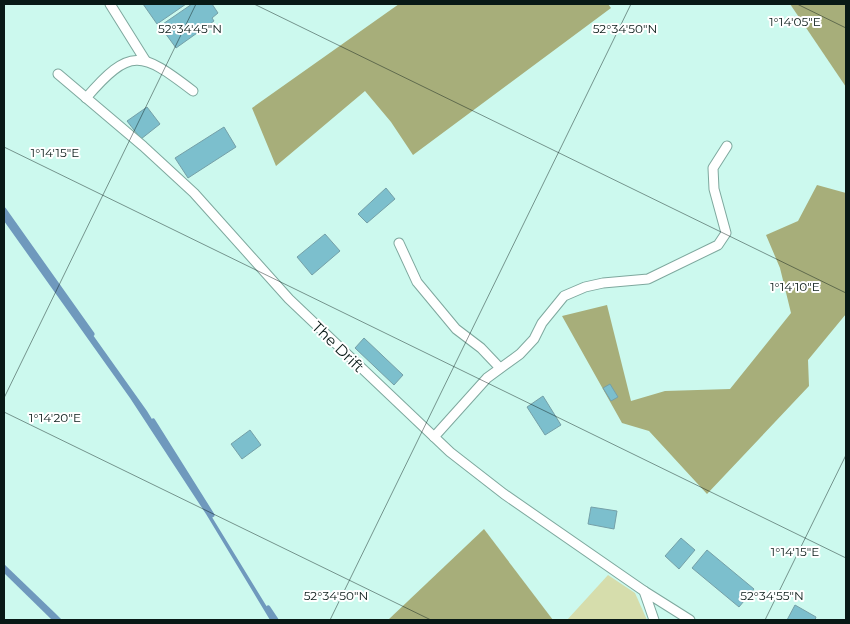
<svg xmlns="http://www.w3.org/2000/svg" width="850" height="624" font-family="Montserrat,sans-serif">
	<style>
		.green { fill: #d6ddac }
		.forest { fill: #a7ae7a }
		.water { fill: #6f99bd }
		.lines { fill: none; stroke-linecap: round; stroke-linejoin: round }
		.stream { stroke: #6f99bd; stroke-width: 5 }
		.building { fill: #7cbfcd; stroke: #75a0a8 }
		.lane-casing { stroke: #7ea89e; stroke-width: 11 }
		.lane { stroke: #fff; stroke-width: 9 }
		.ticks { fill: none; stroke: #081916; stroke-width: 1; stroke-opacity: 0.45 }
		.labels { text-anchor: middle; stroke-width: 4; stroke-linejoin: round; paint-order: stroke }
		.street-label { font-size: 15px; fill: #081916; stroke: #fff }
		.ticks-label { font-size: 12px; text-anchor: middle; fill: #081916; stroke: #fff; stroke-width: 4; stroke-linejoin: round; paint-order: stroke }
	</style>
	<rect width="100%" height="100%" fill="#ccf9ee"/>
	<polygon class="green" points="608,575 635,593 647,620 567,620"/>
	<g class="forest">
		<polygon points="399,4 608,4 611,8 413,155 391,122 365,91 276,166 252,108"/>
		<polygon points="790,4 846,4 846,87"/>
		<polygon points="817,185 846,193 846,314 808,360 809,386 707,494 649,431 622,423 562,316 607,305 631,401 665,391 730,389 791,313 780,268 766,235 798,221"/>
		<polygon points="484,529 553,620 388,620"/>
	</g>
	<g class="water">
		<polygon points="4,210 147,411 275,620 270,620 206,514 130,398 4,221"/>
		<polygon points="4,564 55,613 62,620 52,620 4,573"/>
	</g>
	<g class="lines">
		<g class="stream">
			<polyline points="4,210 92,334"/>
			<polyline points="153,421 212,515"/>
			<polyline points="268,608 276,620"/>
		</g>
	</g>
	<g class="building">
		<polygon points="143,4 186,4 157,24"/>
		<polygon points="192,4 212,4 218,13 212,18 214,21 176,48 160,26"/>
		<polygon points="147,107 160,124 141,139 127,121"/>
		<polygon points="224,127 236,147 188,178 175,158"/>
		<polygon points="386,188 395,199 367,223 358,214"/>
		<polygon points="325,234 340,251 312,275 297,257"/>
		<polygon points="364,338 403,375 394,385 355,348"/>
		<polygon points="610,384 618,397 611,401 603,388"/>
		<polygon points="543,396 561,425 545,435 527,407"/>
		<polygon points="250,430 261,445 242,459 231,444"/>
		<polygon points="591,507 617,511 614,529 588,524"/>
		<polygon points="681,538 695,550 679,569 665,556"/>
		<polygon points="707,550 754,589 739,607 692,568"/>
		<polygon points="795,605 816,617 815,620 787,620"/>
	</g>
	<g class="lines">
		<defs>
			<g id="lane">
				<polyline points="110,4 145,60"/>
				<polyline points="58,74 143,146 194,193 289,299 450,452 504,494 644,591"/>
				<path d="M86,98C130,47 141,51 193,91"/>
				<polyline points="399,243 417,282 456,329 481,348 500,368"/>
				<polyline points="434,437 487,378 520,354 534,339 542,323 564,296 585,287 603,283 648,279 718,245 726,233 714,189 713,168 727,146"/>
				<polyline points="654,620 644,591 690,620"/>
			</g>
		</defs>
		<use href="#lane" class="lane-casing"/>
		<use href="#lane" class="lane"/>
	</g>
	<path class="ticks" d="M254,4L846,293M797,4L846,28M4,147L846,558M4,398L196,4M4,412L431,620M330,620L631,4M765,620L846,455"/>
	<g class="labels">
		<g class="street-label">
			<text transform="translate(338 347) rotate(44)" y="5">The Drift</text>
		</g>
	</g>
	<g class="ticks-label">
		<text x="795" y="26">1°14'05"E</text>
		<text x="190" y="33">52°34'45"N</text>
		<text x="625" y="33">52°34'50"N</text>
		<text x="55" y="157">1°14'15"E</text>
		<text x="795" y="291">1°14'10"E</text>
		<text x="55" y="422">1°14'20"E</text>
		<text x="795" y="556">1°14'15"E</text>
		<text x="336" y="600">52°34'50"N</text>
		<text x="772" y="600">52°34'55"N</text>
	</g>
	<rect width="850" height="624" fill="none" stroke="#081916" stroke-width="10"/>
</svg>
